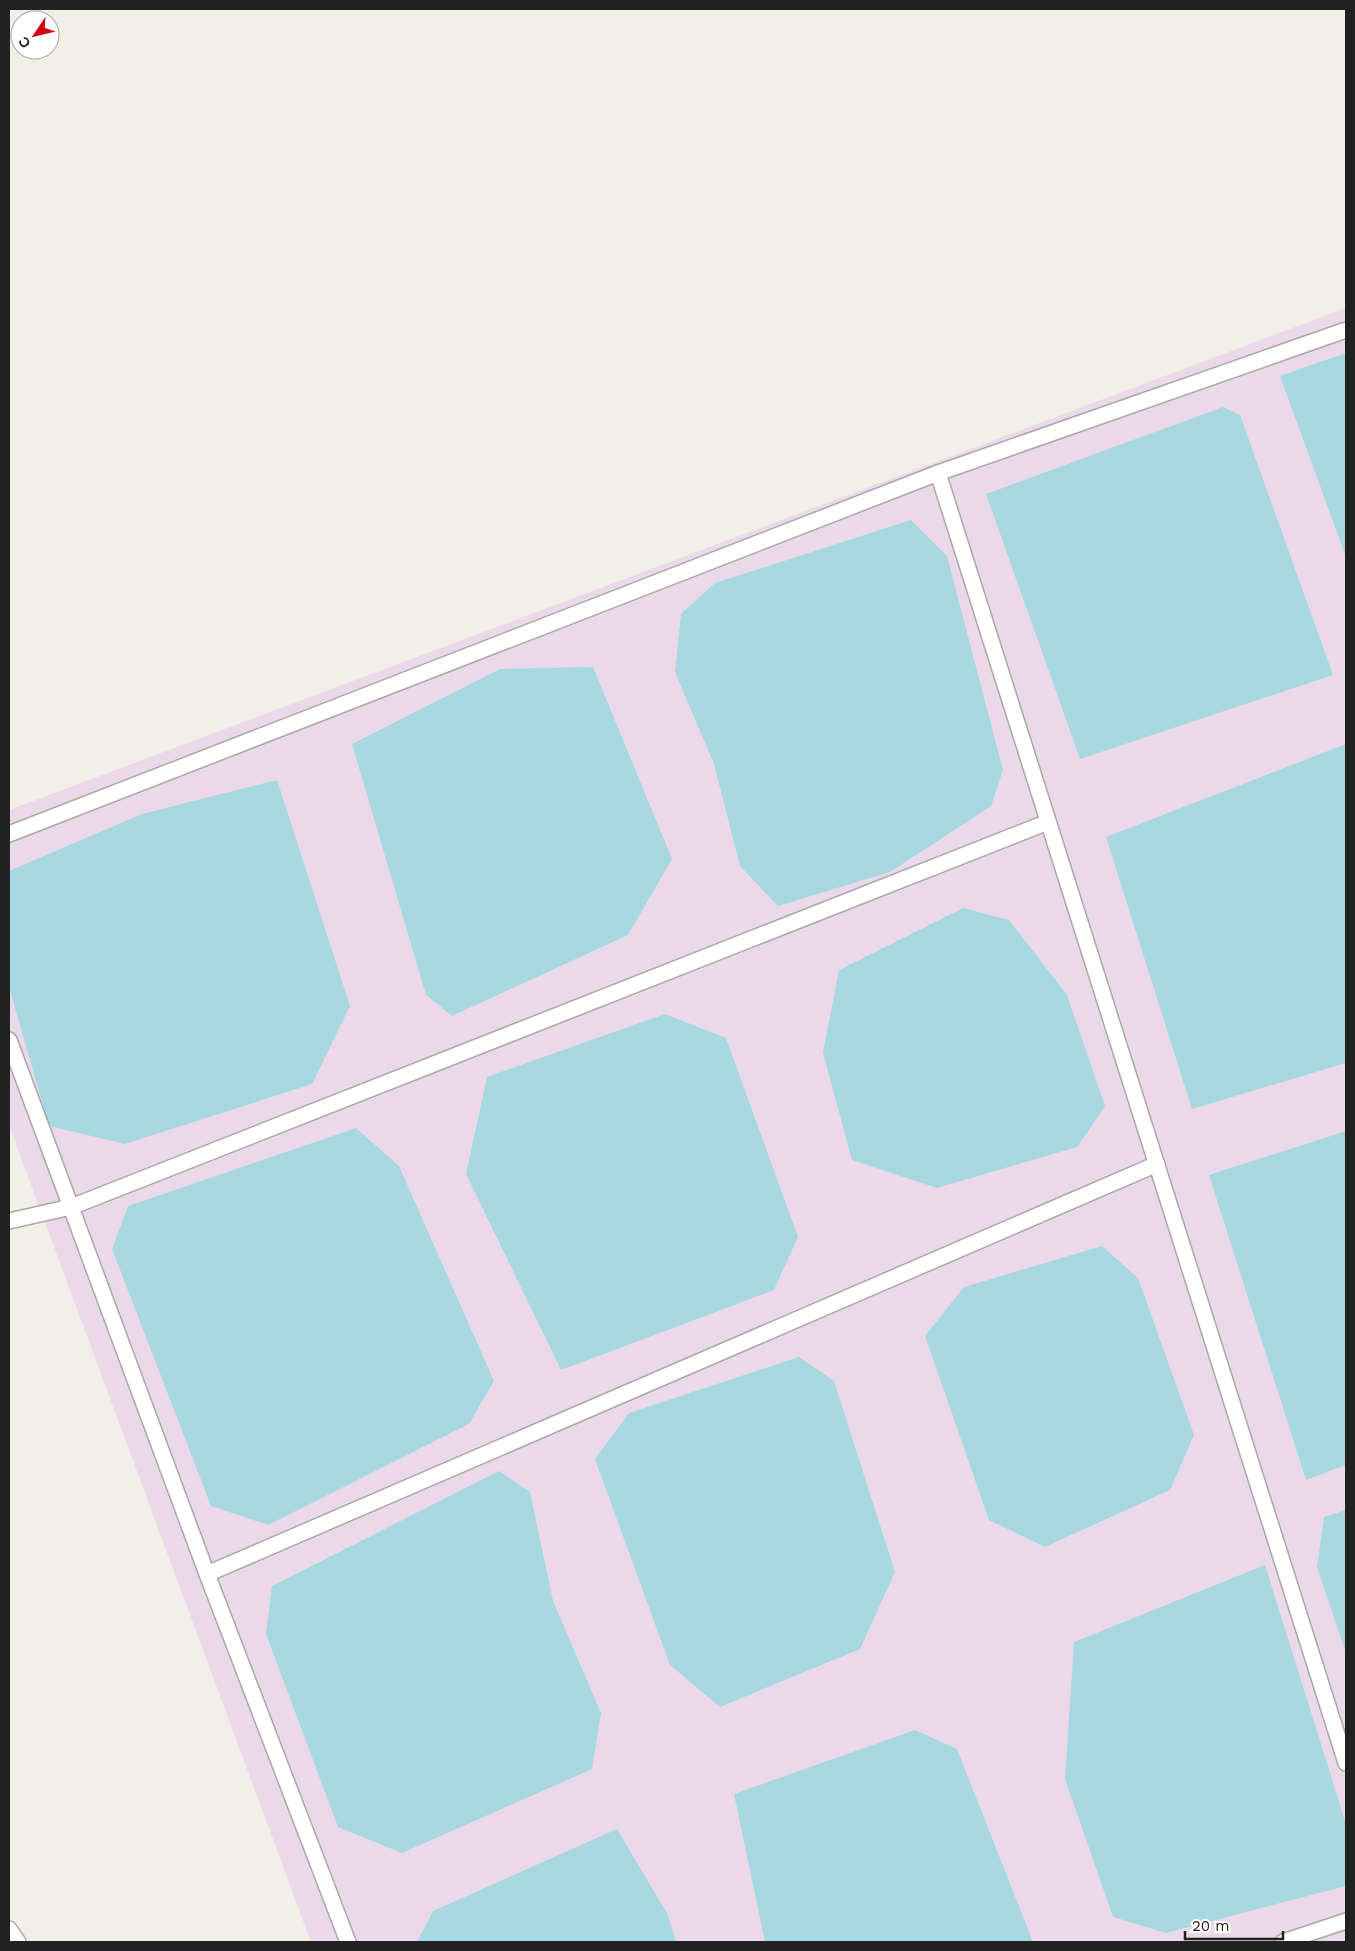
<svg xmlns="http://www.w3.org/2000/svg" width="1355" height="1951" font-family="'Work Sans',sans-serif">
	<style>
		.industrial { fill: #ebd9e9 }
		.water { fill: #a7d8e1 }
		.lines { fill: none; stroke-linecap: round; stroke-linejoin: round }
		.lane-casing { stroke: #a8a8a8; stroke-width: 18 }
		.lane { stroke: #fff; stroke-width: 15 }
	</style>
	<rect width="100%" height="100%" fill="#f2eee8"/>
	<polygon class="industrial" points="1346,308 1346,1942 311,1942 9,1125 9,810"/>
	<g class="water">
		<polygon points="1346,353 1346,557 1280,376"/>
		<polygon points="1223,407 1240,415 1333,675 1080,759 986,494"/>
		<polygon points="911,520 947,556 1003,770 991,806 890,872 778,906 740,866 714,764 675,672 681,614 715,583"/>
		<polygon points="593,667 672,859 628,935 452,1016 426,995 352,744 500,669"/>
		<polygon points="1346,744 1346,1063 1192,1109 1106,837"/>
		<polygon points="277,780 350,1006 312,1084 125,1144 49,1126 9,987 9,871 142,814"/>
		<polygon points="963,908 1009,920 1067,995 1105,1106 1077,1147 937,1188 852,1160 823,1053 839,970"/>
		<polygon points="665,1014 726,1038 798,1237 774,1290 561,1370 466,1174 487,1077"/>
		<polygon points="356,1128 399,1166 494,1381 469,1424 268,1525 211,1506 112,1249 128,1206"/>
		<polygon points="1346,1131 1346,1465 1306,1480 1209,1175"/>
		<polygon points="1102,1246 1138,1278 1194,1435 1170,1490 1045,1547 989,1520 925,1336 964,1287"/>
		<polygon points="799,1357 834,1381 895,1572 860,1649 720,1707 670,1665 595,1459 629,1413"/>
		<polygon points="499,1471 530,1492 553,1601 601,1713 592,1769 402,1853 338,1827 266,1634 272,1586"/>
		<polygon points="1346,1510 1346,1653 1317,1567 1324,1517"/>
		<polygon points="1265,1565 1346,1824 1346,1886 1166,1933 1113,1917 1065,1779 1074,1642"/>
		<polygon points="915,1730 957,1749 1033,1942 765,1942 734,1794"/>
		<polygon points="617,1829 668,1915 676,1942 417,1942 433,1911"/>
	</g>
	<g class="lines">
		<defs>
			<g id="lane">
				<polyline points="938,473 1346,330"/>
				<polyline points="9,834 938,473 1346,1763"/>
				<polyline points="9,1040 207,1574"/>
				<polyline points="9,1221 71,1207 1048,822"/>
				<polyline points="9,1929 18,1942"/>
				<polyline points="348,1942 207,1574 1157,1164"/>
				<polyline points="1283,1942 1346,1921"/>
			</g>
		</defs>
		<use href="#lane" class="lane-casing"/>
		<use href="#lane" class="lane"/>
	</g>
	<rect width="1355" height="1951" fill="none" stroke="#212121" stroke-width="20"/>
	<g transform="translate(35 35) rotate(235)"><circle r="24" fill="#ffffff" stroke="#a6a6a6"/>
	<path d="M0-4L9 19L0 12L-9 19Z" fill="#d3000e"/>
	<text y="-8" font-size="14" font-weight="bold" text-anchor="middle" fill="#212121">С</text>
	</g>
	<path d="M1185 1931v8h98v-8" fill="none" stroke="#212121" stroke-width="2.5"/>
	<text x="1192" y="1931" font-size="15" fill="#212121" stroke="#ffffff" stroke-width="4" paint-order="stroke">20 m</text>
</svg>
